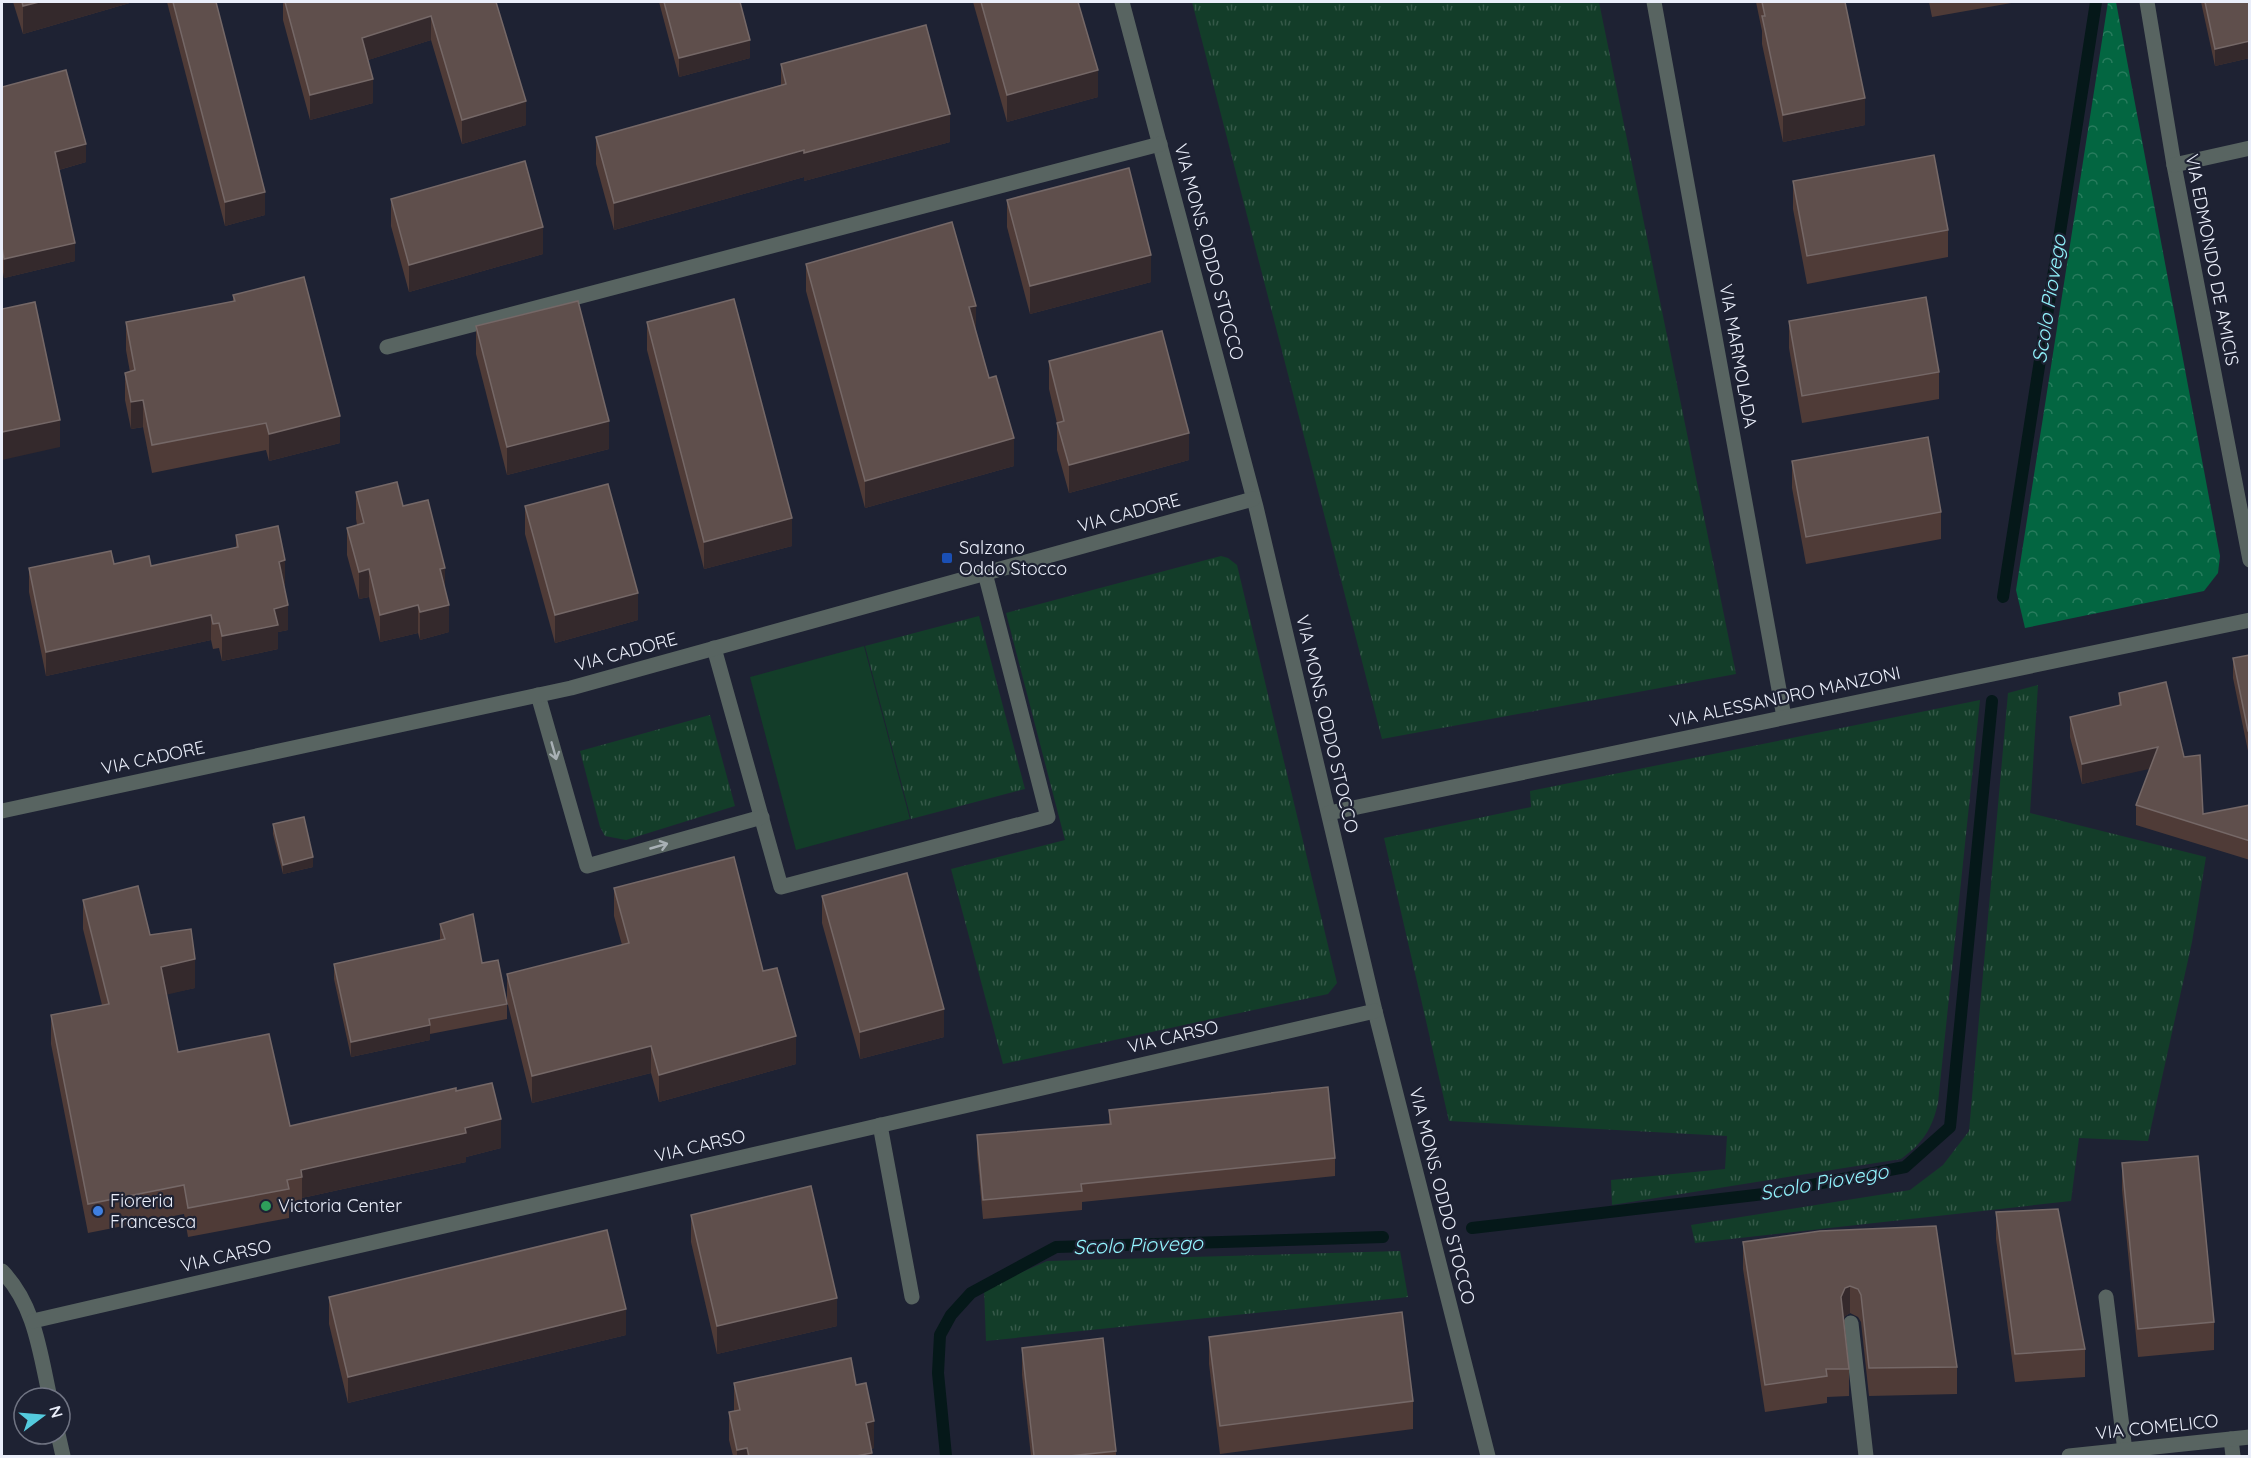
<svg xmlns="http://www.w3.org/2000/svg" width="2251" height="1458" font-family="Quicksand,sans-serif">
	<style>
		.grass { fill: url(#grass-tufts) }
		.forest { fill: url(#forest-crowns) }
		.pitch { fill: #133d29 }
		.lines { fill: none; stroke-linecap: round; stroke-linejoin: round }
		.stream { stroke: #051819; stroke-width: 12 }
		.minor { stroke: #586461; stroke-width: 15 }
		.wall { fill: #4f3b37 }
		.shaded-wall { fill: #34292c }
		.building { fill: #5f4f4c; stroke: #756867; stroke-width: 1.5 }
		.oneway { stroke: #a8b0b5 }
		.transit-dot { fill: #1a4fb4; stroke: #1e2233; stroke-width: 2 }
		.leisure-dot { fill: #2e9e5b; stroke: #1e2233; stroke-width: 2 }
		.shop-dot { fill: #3f7fe0; stroke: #1e2233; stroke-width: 2 }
		.labels { text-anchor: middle; stroke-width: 4.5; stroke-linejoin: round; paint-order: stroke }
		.street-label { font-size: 18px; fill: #eaeefa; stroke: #1e2233 }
		.poi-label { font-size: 18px; fill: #eaeefa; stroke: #1e2233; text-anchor: start }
		.water-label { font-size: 20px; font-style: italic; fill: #92f5fe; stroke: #1e2233 }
	</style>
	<defs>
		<pattern id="grass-tufts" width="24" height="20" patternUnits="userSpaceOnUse" patternTransform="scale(1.5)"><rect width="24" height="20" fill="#133d29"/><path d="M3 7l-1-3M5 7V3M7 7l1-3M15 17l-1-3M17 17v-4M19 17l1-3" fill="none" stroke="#365949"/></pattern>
		<pattern id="forest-crowns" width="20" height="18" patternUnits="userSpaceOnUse" patternTransform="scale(1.5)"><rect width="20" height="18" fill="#036641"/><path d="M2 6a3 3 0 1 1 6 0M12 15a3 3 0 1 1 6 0" fill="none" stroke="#287c5d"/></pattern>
	</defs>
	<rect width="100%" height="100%" fill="#1e2233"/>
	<g class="grass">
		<polygon points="1192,2 1599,2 1736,674 1382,739"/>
		<polygon points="1221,556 1228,558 1237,565 1337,983 1328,994 1003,1064 951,869 1065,840 1006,613"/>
		<polygon points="979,616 1025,789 911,819 865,646"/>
		<polygon points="2038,685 2030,813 2206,857 2192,942 2148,1141 2079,1138 2071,1201 1695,1243 1691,1225 1910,1190 1943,1165 1969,1131 2008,693"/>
		<path d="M1980,700L1938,1103C1932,1129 1923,1143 1901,1159L1612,1205L1611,1180L1725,1169L1727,1136L1449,1121L1384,838L1531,807L1530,791Z"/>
		<polygon points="710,715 735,806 626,840 605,836 600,827 580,751"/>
		<polygon points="1400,1251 1408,1297 986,1341 984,1289 1047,1261"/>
	</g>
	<polygon class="forest" points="2108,2 2116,2 2220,556 2218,573 2204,591 2025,628 2016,590"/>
	<polygon class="pitch" points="864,646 910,819 796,850 750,677"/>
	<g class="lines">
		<g class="stream">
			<polyline points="2003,597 2096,2"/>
			<polyline points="1472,1228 1764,1194 1905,1167 1950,1127 1992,701"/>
			<polyline points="946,1456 938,1373 940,1335 951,1315 971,1293 1056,1247 1383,1237"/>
		</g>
		<g class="minor">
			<polyline points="1122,2 1256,507 1375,1011 1488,1456"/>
			<polyline points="1654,2 1784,717"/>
			<polyline points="2147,2 2174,165 2250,560"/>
			<polyline points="2174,165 2250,148"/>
			<polyline points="387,347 1160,144"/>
			<polyline points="714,648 781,887 1048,817 985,573"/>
			<polyline points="538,695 587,866 762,817"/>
			<polyline points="2,811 571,688 1253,499"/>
			<polyline points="1329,813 2250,620"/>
			<polyline points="880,1125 912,1297"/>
			<path d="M2,1271C35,1305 40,1353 50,1398"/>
			<polyline points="2106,1297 2125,1451"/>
			<polyline points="33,1321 1375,1011"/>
			<polyline points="1851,1323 1866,1456"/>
			<polyline points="58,1434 63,1456"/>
			<polyline points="2231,1439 2233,1456"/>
			<polyline points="2069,1456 2250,1437"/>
		</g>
	</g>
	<g class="wall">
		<polygon points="13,2 133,2 23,34"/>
		<polygon points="167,2 216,2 265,215 225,226"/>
		<polygon points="283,2 496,2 526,125 462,144 431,40 368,60 373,103 310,120 283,20"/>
		<polygon points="659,2 740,2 750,58 679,77"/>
		<polygon points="973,2 1078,2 1098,97 1007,122"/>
		<polygon points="1756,2 1845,2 1865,125 1783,142 1762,44 1762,31"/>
		<polygon points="1929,2 2017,2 1932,17"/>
		<polygon points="2201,2 2250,2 2250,58 2215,66"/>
		<polygon points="781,64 950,142 804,181 804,177 614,230 596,164 596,137 781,85"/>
		<polygon points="2,87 86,162 59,170 75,261 4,278 2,266"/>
		<polygon points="1793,181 1948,230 1948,257 1807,284 1793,209"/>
		<polygon points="391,199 543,254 409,292 391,226"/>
		<polygon points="1007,200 1151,282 1030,314 1007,227"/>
		<polygon points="806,264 976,331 1014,466 865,508 806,291"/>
		<polygon points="233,295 340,443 269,461 266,450 152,473 143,427 131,429 125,400 125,373 130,372 126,350 126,322 233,301"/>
		<polygon points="1789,321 1939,372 1939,399 1802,423 1789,348"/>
		<polygon points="647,322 792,546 704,569 647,350"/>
		<polygon points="476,326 609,449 507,475 476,354"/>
		<polygon points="1049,361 1189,460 1069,493 1057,450 1057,423 1049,389"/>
		<polygon points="1792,461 1941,512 1941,539 1806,564 1792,488"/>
		<polygon points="356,492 403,506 445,589 449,632 420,640 418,633 380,642 369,597 359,599 347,555 347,528 357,525 356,519"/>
		<polygon points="525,506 638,620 555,643 525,534"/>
		<polygon points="236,535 285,585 284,585 288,630 278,632 278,649 222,661 219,648 213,649 211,640 46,676 29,592 29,568 114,564 151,566 236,548"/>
		<polygon points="2250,655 2248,751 2233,678 2233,658"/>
		<polygon points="2119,693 2184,757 2203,814 2250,805 2250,860 2136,825 2136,805 2150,768 2082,784 2070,737 2070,717 2119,706"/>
		<polygon points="273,824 313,867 283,874 273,834"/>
		<polygon points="614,888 763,971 796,1064 659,1102 651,1073 532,1103 507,1001 507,974 622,945 614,916"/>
		<polygon points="822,896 944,1037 860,1059 822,923"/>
		<polygon points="83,900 150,935 195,988 166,994 178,1052 290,1126 456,1091 501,1148 466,1157 466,1162 302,1198 302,1206 289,1209 289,1218 188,1237 184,1214 88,1233 51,1044 51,1015 102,1005 83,929"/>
		<polygon points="440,924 482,963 507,1004 507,1019 430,1034 430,1040 351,1057 334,979 334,964 440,940"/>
		<polygon points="1109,1110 1335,1158 1335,1176 1082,1202 1082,1210 983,1219 977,1154 977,1135 1109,1124"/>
		<polygon points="2122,1163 2214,1322 2214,1350 2138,1357 2122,1190"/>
		<polygon points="1996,1212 2085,1349 2085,1377 2015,1382 1996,1239"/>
		<polygon points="691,1215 837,1326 717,1354 691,1242"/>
		<polygon points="1820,1231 1957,1367 1957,1394 1869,1396 1861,1322 1858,1317 1850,1313 1845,1316 1844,1318 1849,1369 1849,1396 1827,1397 1827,1403 1765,1412 1743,1269 1743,1242"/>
		<polygon points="329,1297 626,1335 348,1403 329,1324"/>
		<polygon points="1209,1337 1413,1401 1413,1429 1220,1454 1209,1364"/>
		<polygon points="1022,1348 1116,1451 1116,1456 1031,1456 1022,1375"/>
		<polygon points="734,1383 856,1385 874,1448 871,1449 872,1456 733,1456 729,1440 729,1412 734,1411"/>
	</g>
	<g class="shaded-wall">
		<polygon points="39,2 133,2 23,34 23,6"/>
		<polygon points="431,16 431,40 362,62 362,38"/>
		<polygon points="750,40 750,58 679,77 679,58"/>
		<polygon points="2250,41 2250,58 2215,66 2215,49"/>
		<polygon points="1098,70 1098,97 1007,122 1007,95"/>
		<polygon points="373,79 373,103 310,120 310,95"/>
		<polygon points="1865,98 1865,125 1783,142 1783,115"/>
		<polygon points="526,101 526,125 462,144 462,120"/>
		<polygon points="950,114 950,142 804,181 804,153"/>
		<polygon points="86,144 86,162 55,171 55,152"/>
		<polygon points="804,150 804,177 614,230 614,203"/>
		<polygon points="265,192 265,215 225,226 225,202"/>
		<polygon points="543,227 543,254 409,292 409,265"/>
		<polygon points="75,243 75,261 4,278 4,259"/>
		<polygon points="1151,255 1151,282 1030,314 1030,286"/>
		<polygon points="976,306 976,333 969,307"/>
		<polygon points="143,400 143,427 131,429 131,402"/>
		<polygon points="340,416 340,443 269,461 269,434"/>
		<polygon points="60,420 60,447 2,460 2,432"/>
		<polygon points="609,421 609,449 507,475 507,447"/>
		<polygon points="1189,433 1189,460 1069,493 1069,465"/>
		<polygon points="1014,438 1014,466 865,508 865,481"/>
		<polygon points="792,518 792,546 704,569 704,542"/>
		<polygon points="285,560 285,585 279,586 279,562"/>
		<polygon points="445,568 445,595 440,569"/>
		<polygon points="369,569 369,597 359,599 359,572"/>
		<polygon points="638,593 638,620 555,643 555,615"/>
		<polygon points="288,605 288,630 278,632 278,649 222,661 222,636 274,609"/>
		<polygon points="418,605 418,633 380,642 380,615"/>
		<polygon points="449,605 449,632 420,640 420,612"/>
		<polygon points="211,615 211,640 46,676 46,652"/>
		<polygon points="2248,731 2250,731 2250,750 2248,751"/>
		<polygon points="2158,747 2158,767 2082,784 2082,764"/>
		<polygon points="313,857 313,867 283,874 283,865"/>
		<polygon points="195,959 195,988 161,996 161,967"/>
		<polygon points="944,1009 944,1037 860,1059 860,1032"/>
		<polygon points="430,1025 430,1040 351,1057 351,1042"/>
		<polygon points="796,1036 796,1064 659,1102 659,1075"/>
		<polygon points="651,1046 651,1073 532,1103 532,1076"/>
		<polygon points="501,1119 501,1148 466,1157 466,1162 302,1198 302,1177 301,1170"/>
		<polygon points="1850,1286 1850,1313 1845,1316 1841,1324 1841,1297 1845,1288"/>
		<polygon points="837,1298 837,1326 717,1354 717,1326"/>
		<polygon points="626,1309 626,1335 348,1403 348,1377"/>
		<polygon points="874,1421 874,1448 866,1450 866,1423"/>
		<polygon points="747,1448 747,1456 737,1456 737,1450"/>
		<polygon points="872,1453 872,1456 856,1456"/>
	</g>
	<g class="building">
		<polygon points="22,2 39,2 23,6"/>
		<polygon points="173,2 216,2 265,192 225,202"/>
		<polygon points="285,2 496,2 526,101 462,120 431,16 362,38 373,79 310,95"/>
		<polygon points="664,2 740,2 750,40 679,58"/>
		<polygon points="981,2 1078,2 1098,70 1007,95"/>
		<polygon points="1762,2 1845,2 1865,98 1783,115 1762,16 1765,16"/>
		<polygon points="2205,2 2250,2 2250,41 2215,49"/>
		<polygon points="926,25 950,114 804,153 804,150 614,203 596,137 786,84 781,64"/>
		<polygon points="66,70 86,144 55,152 75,243 4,259 2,247 2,87"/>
		<polygon points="1934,155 1948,230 1807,256 1793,181"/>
		<polygon points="525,161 543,227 409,265 391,199"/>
		<polygon points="1129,168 1151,255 1030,286 1007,200"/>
		<polygon points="952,222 976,306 969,307 989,378 996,376 1014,438 865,481 806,264"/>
		<polygon points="304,277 340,416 269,434 266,423 152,445 143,400 131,402 125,373 135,370 126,322 235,301 233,295"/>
		<polygon points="1926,297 1939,372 1802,396 1789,321"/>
		<polygon points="734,299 792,518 704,542 647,322"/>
		<polygon points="578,301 609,421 507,447 476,326"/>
		<polygon points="35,302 60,420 2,432 2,309"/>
		<polygon points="1162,331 1189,433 1069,465 1057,423 1064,421 1049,361"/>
		<polygon points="1928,437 1941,512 1806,537 1792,461"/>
		<polygon points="397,482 403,506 428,500 445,568 440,569 449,605 420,612 418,605 380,615 369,569 359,572 347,528 364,523 356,492"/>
		<polygon points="608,484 638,593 555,615 525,506"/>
		<polygon points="278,526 285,560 279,562 288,605 274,609 278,625 222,636 219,623 213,624 211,615 46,652 29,568 111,551 114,564 149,556 151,566 238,547 236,535"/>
		<polygon points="2250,655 2250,731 2248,731 2233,658"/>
		<polygon points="2166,682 2184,757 2200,755 2203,814 2250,805 2250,841 2136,805 2158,747 2082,764 2070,717 2121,705 2119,693"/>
		<polygon points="304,817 313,857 283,865 273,824"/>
		<polygon points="734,857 763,971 777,968 796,1036 659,1075 651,1046 532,1076 507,974 629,943 614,888"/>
		<polygon points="907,873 944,1009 860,1032 822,896"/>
		<polygon points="138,886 150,935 191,929 195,959 161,967 178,1052 269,1034 290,1126 456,1088 456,1091 492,1083 501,1119 465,1128 466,1133 301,1170 302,1177 287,1180 289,1189 188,1208 184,1185 88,1204 51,1015 109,1004 83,900"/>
		<polygon points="473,914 482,963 498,960 507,1004 429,1019 430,1025 351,1042 334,964 445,939 440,924"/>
		<polygon points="1328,1087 1335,1158 1081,1184 1082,1191 983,1200 977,1135 1111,1124 1109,1110"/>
		<polygon points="2198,1156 2214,1322 2138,1329 2122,1163"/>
		<polygon points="811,1186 837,1298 717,1326 691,1215"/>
		<polygon points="2058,1209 2085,1349 2015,1354 1996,1212"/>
		<polygon points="1936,1226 1957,1367 1869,1368 1861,1295 1858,1289 1850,1286 1845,1288 1841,1297 1849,1369 1826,1369 1827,1376 1765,1385 1743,1242 1820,1231"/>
		<polygon points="607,1230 626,1309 348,1377 329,1297"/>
		<polygon points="1402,1312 1413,1401 1220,1426 1209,1337"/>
		<polygon points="1103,1338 1116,1451 1069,1456 1034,1456 1022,1348"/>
		<polygon points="851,1358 856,1385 866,1383 874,1421 866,1423 872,1453 856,1456 749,1456 747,1448 737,1450 729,1412 740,1410 734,1383"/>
	</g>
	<defs><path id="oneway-shaft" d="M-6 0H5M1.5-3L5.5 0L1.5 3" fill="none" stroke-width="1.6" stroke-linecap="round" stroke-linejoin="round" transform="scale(1.5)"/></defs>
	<g class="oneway">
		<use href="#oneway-shaft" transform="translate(554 751) rotate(74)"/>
		<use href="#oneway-shaft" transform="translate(659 846) rotate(-16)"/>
	</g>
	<rect class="transit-dot" x="941" y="552" width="12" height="12" rx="3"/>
	<circle class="leisure-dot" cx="266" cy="1206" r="6"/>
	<circle class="shop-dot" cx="98" cy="1211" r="6"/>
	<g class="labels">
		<g class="street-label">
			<text transform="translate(1209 252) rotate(75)" y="6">VIA MONS. ODDO STOCCO</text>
			<text transform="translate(2212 260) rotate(79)" y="6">VIA EDMONDO DE AMICIS</text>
			<text transform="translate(1738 356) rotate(80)" y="6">VIA MARMOLADA</text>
			<text transform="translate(1129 513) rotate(-15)" y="6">VIA CADORE</text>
			<text transform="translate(626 652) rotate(-15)" y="6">VIA CADORE</text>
			<text transform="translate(1785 697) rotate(-12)" y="6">VIA ALESSANDRO MANZONI</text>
			<text transform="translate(1327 724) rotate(77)" y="6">VIA MONS. ODDO STOCCO</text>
			<text transform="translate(153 758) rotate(-12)" y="6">VIA CADORE</text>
			<text transform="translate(1173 1037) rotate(-13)" y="6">VIA CARSO</text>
			<text transform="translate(700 1146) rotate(-13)" y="6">VIA CARSO</text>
			<text transform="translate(1442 1196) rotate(76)" y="6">VIA MONS. ODDO STOCCO</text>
			<text transform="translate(226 1256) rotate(-13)" y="6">VIA CARSO</text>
			<text transform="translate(2157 1427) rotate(-6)" y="6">VIA COMELICO</text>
		</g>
		<g class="poi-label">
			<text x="959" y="554">Salzano<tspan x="959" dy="21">Oddo Stocco</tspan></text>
			<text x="110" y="1207">Fioreria<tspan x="110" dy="21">Francesca</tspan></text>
			<text x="278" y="1212">Victoria Center</text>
		</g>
		<g class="water-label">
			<text transform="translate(2049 299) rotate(-81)" y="7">Scolo Piovego</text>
			<text transform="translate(1824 1182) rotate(-10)" y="7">Scolo Piovego</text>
			<text transform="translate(1138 1245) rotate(-2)" y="7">Scolo Piovego</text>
		</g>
	</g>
	<rect width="2251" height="1458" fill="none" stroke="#eaeefa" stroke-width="6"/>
	<g transform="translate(42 1416) rotate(74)"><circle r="28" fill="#1e2233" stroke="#707483" stroke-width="1.5"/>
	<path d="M0-4.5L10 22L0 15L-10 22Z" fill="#54cadd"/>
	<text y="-9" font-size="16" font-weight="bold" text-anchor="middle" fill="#eaeefa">N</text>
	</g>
</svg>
